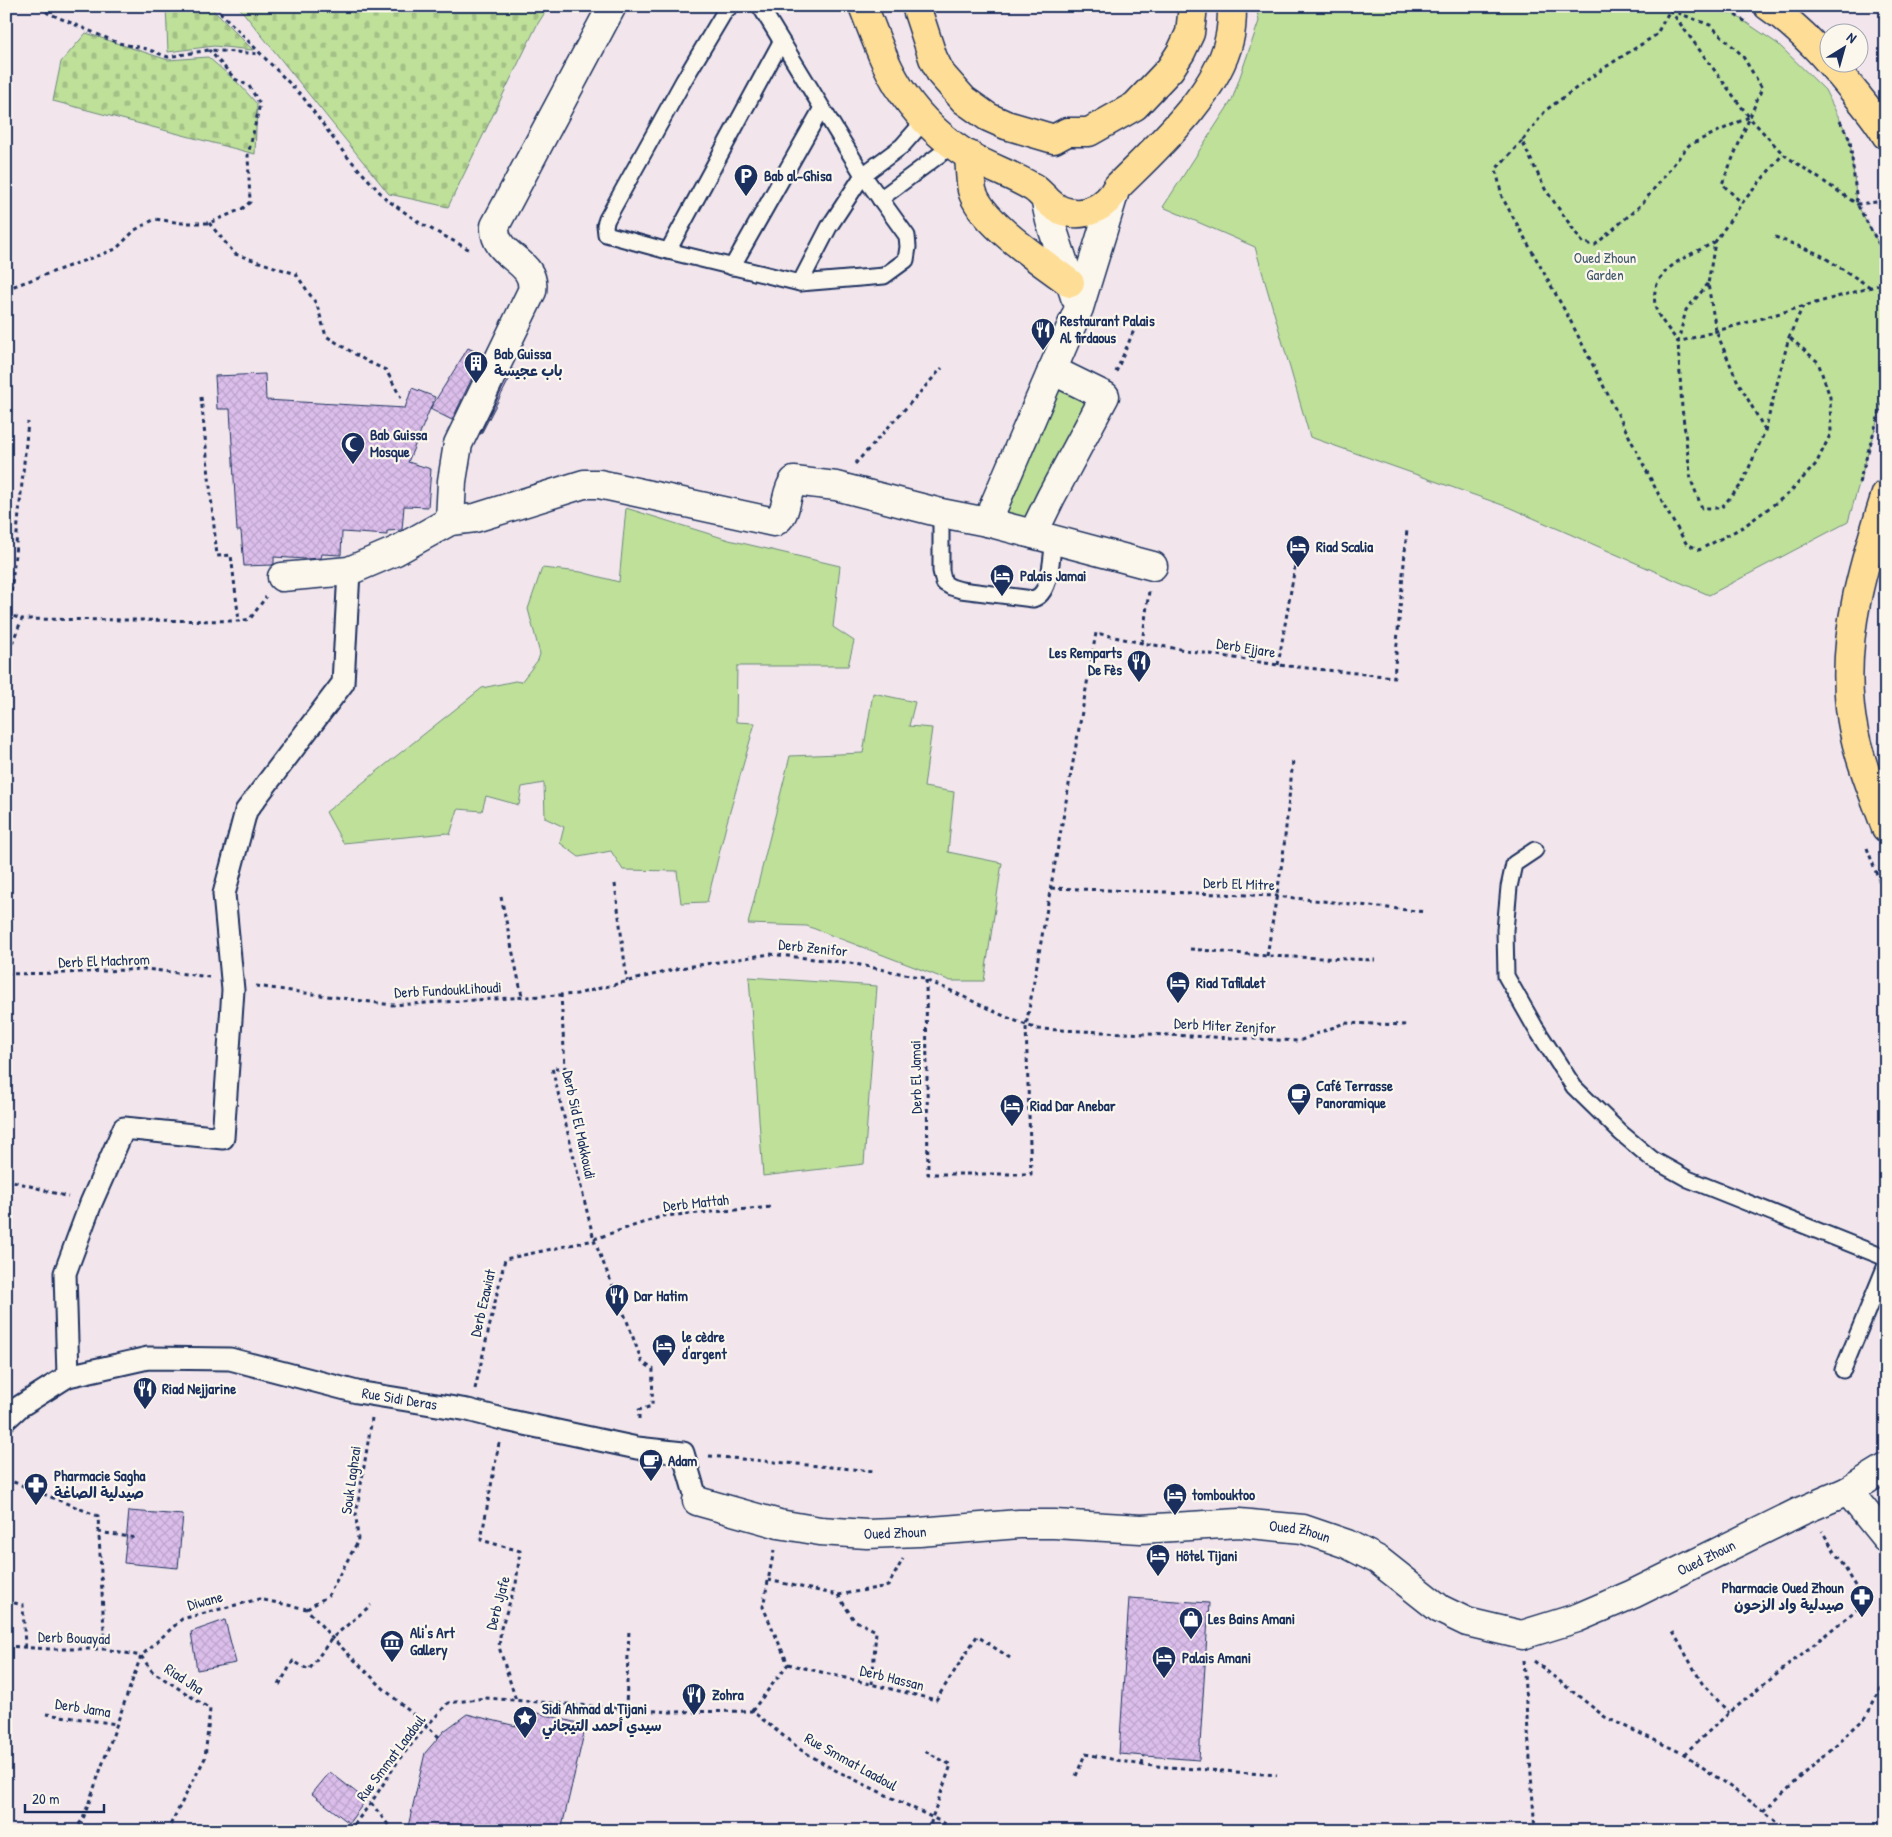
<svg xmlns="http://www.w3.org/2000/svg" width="1892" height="1837" font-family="'Patrick Hand','Playpen Sans Arabic',sans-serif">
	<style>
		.cemetery { fill: url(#cemetery-stones); stroke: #6c887c }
		.green { fill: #bee099; stroke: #6c887c }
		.building { fill: url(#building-cross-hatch); stroke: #1b2f5e }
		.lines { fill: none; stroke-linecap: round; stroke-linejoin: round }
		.service-casing { stroke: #1b2f5e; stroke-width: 19 }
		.pedestrian-casing { stroke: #1b2f5e; stroke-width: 25 }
		.minor-casing { stroke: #1b2f5e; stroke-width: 31 }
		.primary-casing { stroke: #1b2f5e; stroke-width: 31 }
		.path { stroke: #1b2f5e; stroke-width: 3; stroke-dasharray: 4 4; stroke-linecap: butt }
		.service { stroke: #fbf7ec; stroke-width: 15 }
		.pedestrian { stroke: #fbf7ec; stroke-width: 21 }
		.minor { stroke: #fbf7ec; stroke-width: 28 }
		.primary { stroke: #fedd96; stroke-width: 28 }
		.labels { text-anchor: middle; stroke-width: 4.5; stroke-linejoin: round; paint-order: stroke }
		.poi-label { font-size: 15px; font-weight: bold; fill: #1b2f5e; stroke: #fbf7ec; text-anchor: start }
		.park-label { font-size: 15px; fill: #445b6d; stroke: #fbf7ec }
		.street-label { font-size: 15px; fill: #1b2f5e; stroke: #fbf7ec }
	</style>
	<defs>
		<pattern id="cemetery-stones" width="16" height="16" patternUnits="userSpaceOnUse" patternTransform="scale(1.25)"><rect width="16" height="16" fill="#bee099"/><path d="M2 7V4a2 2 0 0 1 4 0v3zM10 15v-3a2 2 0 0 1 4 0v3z" fill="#a3c086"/></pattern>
		<pattern id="building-cross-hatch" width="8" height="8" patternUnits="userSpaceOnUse" patternTransform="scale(1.25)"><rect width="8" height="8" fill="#dcbeeb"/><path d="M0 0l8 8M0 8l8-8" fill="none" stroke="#bca4cc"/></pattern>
	</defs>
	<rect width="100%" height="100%" fill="#f2e6ec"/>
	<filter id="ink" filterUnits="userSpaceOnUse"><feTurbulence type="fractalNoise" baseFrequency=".02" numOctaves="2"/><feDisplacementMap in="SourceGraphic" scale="10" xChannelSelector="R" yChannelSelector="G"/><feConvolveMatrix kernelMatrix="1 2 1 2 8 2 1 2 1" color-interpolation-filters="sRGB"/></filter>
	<g filter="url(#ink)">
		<g class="cemetery">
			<polygon points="166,6 209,6 253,50 214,46 168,52"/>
			<polygon points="238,6 549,6 537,25 448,207 389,194"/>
			<polygon points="86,33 168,60 208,57 240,85 257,104 255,154 53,101 61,62"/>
		</g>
		<g class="green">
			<polygon points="1256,6 1706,6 1732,13 1778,44 1825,90 1850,140 1857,204 1886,257 1886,390 1848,522 1709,595 1508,507 1310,437 1255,247 1163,207 1232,100 1259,21"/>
			<polygon points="1055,374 1105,397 1030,544 985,533"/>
			<polygon points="626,508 729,540 840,566 833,627 854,641 848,666 737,666 736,722 755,723 727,822 707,902 681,903 677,871 623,870 611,851 579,857 560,843 564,827 545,818 544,783 522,787 519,805 486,796 482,811 458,809 450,835 447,833 343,843 326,812 482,688 515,681 521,682 538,660 540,654 528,609 542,568 581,572 619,582"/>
			<polygon points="873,693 915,702 909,726 932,728 924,787 954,792 948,852 1002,863 984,981 951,981 807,926 748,924 790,756 863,753"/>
			<polygon points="749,977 877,986 864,1164 763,1176"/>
		</g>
		<g class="building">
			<polygon points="468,348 483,355 452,420 430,409"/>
			<polygon points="512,369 514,370 481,434 480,434"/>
			<polygon points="265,374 266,400 405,408 412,388 435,397 408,462 431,469 428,507 404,506 402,530 387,531 387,535 342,532 341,555 322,554 321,558 305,559 274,557 274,564 272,565 244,566 241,531 237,531 230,409 217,409 215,376"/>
			<polygon points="129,1511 183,1515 178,1568 124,1563"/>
			<polygon points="1129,1598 1209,1603 1199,1760 1119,1754"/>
			<polygon points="225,1620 236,1663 197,1670 191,1632"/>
			<polygon points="521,1709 586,1725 561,1831 407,1831 425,1753 444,1731 467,1714 516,1726"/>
			<polygon points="330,1772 366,1800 349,1823 312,1794"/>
		</g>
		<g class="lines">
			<defs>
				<g id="service">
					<polyline points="731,6 725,11 684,80 607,219 605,225 606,234 668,251 800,283 884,276 906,260 908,247 907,236 863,175 760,6"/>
					<polyline points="880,199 954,144"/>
					<polyline points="668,251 781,42"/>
					<polyline points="732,267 822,108"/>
					<polyline points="800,283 829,227 863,175 902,146 925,120"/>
					<path d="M941,513V571L944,583L951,587L961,590L1033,599C1052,594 1051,556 1054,539"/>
					<polyline points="1535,850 1514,864 1509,887 1505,930 1506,976 1535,1027 1574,1087 1621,1133 1652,1159 1688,1179 1886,1258"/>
					<polyline points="1843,1370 1886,1265"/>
				</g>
				<g id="pedestrian">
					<polyline points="68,1376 65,1273 91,1203 124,1128 223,1138 233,990 224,894 246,811 343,683 349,571"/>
					<path id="s1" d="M6,1419L19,1407L68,1376L148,1358L230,1359L357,1392L468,1410L506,1420L637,1448L683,1453L697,1501"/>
				</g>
				<g id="minor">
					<polyline points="1045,198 1050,221 1075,297"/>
					<path d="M450,521L452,481L458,444L532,291C537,259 493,258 495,226L612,6"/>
					<polyline points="987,522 1079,308 1114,194"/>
					<polyline points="1033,534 1051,497 1105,396 1052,370"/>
					<path d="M282,577L349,571L396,551L450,521L475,518L584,484H599L774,522C789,515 784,493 794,481L836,486L941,513L987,522L1153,566"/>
					<polyline points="1848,1491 1886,1468"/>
					<path id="s2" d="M697,1501L779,1524L820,1531L867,1534L919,1532L1019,1524H1054L1141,1529L1239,1523L1303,1529L1347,1544L1378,1560L1440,1609L1467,1622L1522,1635L1577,1618L1633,1594L1799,1512L1848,1491L1886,1538"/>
				</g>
				<g id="primary">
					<path d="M863,6C875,36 886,70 905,96C921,119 945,141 969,156C990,168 1013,175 1034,188C1044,195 1050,207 1063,211C1085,218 1107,207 1117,187C1155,149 1217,94 1229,40C1232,29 1232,18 1232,6"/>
					<polyline points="916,6 933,58 941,74 964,100 988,117 1006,125 1054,139 1067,132 1089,132 1135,106 1170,69 1181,52 1190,33 1193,6"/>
					<path d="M1768,6C1802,29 1830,62 1856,94C1866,107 1878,120 1886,135"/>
					<path d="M969,155C970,167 970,179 972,190C980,222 1044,263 1070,283"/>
					<path d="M1886,494C1864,563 1842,633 1850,707C1854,749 1872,789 1886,828"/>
				</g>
			</defs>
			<use href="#service" class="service-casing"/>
			<use href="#pedestrian" class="pedestrian-casing"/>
			<use href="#minor" class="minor-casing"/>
			<use href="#primary" class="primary-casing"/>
			<g class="path">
				<polyline points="40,6 48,13 118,43 147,49 168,57 209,50 261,54"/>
				<polyline points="214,6 302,96 344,153 386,199 420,223 472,251"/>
				<polyline points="1670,6 1670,10 1656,35 1604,68 1546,110 1522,141 1545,189 1583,243 1595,245 1641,205 1689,145 1749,117"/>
				<polyline points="1713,6 1732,13 1746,22"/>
				<polyline points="1670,10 1749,117 1783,154 1857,204 1886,201"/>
				<polyline points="1670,10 1710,25 1742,55 1762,88 1722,184 1742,203"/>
				<polyline points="1840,121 1850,140 1857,204 1886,257"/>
				<polyline points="1522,141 1496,169 1502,197 1570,320 1668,513 1686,543 1699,550 1743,527 1788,494 1816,464 1831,433 1830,397 1818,362 1789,337"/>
				<polyline points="209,223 235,254 296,274 317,305 326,336 368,362 386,370 401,398"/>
				<polyline points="1775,237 1819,254 1870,287"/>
				<path d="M1715,242C1687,257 1646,270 1656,309C1658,318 1673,334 1678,342L1886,283"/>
				<polyline points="1708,284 1686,310 1678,342 1682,408 1691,480 1702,508 1721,508 1742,484 1765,431 1789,337 1803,306"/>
				<polyline points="6,289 116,249 135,230 155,219 182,223 209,223 242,209 250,202 248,155 260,104 249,86 235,79 209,50"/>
				<polyline points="1116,372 1134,330"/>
				<polyline points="201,397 217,556 231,555 239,621"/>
				<polyline points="1765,430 1736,378 1716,331 1708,284 1715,242 1742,203 1783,154"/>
				<polyline points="855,464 942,368"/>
				<polyline points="1859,483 1886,390"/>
				<polyline points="6,614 22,619"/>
				<polyline points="9,615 28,422"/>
				<polyline points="1142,643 1149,591"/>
				<polyline points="6,658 22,619 239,621 250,619 266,597"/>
				<polyline points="1278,665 1296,561"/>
				<polyline points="1867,848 1886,899"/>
				<polyline points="615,884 627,981"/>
				<polyline points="1051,888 1276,896 1426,912"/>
				<polyline points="501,897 522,996"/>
				<polyline points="1190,949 1267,956 1375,960"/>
				<polyline points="1267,956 1283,856 1293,760"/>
				<polyline points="6,974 64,973 145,969 209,977"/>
				<polyline points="926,980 928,1174 1031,1174 1026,1026 1096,633 1142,643 1278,665 1394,677 1407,529"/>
				<path d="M256,986L392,1005L577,994L680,968L770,954L850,963L924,978C929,983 938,985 945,988C976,1002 1006,1019 1038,1029L1299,1041L1344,1023L1407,1025"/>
				<polyline points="561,994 565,1068 552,1068 594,1240 627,1321 642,1362 653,1369 652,1406 639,1410 639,1423"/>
				<polyline points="6,1179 68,1197"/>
				<polyline points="594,1239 663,1216 773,1207"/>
				<polyline points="475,1389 505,1259 594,1240"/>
				<polyline points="499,1443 481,1540 520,1551 516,1584 501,1628 499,1647 516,1700"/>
				<polyline points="709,1456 874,1471"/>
				<polyline points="6,1479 98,1516 105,1649"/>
				<polyline points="98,1532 137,1538"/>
				<polyline points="768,1580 838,1595 888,1586 903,1559"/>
				<polyline points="838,1595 854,1620 876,1631 872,1684"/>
				<polyline points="6,1601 23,1605 25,1648"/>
				<polyline points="307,1609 328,1596 358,1541 356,1515 372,1418"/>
				<polyline points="1673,1632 1702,1683 1729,1713"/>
				<polyline points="6,1646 50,1649 105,1649 141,1656 152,1671 210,1709 205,1758 167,1831"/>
				<polyline points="1523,1660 1535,1831"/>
				<polyline points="1534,1661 1605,1717 1684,1754 1764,1811 1787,1831"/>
				<polyline points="788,1664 936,1700 977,1636 1010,1658"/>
				<polyline points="279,1685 293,1661 309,1670 332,1638 371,1605"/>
				<polyline points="626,1708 629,1629"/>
				<polyline points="752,1711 788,1664 763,1607 774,1550"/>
				<polyline points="46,1714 117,1724"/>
				<polyline points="925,1751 951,1765 932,1818 929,1831"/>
				<polyline points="1684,1754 1729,1713 1866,1602 1822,1531"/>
				<polyline points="1142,1765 1144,1756"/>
				<polyline points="1076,1776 1085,1754 1142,1765 1277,1775"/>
				<polyline points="371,1803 393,1831"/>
				<polyline points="1764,1811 1866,1717 1886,1679"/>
				<polyline points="74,1831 83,1819 141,1656 182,1619 259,1599 307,1609 332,1638 384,1689 439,1737"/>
				<polyline points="349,1831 371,1803 400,1758 427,1726 448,1703 486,1698 670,1712 752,1711 801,1750 833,1769 960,1831"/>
			</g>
			<use href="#service" class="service"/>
			<use href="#pedestrian" class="pedestrian"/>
			<use href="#minor" class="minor"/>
			<use href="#primary" class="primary"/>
		</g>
	</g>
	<defs>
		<symbol id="parking-pin" viewBox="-11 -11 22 30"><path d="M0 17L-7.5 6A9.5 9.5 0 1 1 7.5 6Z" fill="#1b2f5e" stroke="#fbf7ec"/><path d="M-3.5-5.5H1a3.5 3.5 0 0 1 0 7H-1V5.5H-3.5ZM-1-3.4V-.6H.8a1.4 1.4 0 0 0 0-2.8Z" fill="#fff"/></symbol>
		<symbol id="restaurant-pin" viewBox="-11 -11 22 30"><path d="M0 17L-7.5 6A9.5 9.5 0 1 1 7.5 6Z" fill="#1b2f5e" stroke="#fbf7ec"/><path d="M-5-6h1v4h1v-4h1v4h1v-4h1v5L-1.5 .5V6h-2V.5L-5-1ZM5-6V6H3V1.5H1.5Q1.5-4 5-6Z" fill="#fff"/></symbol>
		<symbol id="building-pin" viewBox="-11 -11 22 30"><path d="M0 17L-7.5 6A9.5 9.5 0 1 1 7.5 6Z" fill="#1b2f5e" stroke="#fbf7ec"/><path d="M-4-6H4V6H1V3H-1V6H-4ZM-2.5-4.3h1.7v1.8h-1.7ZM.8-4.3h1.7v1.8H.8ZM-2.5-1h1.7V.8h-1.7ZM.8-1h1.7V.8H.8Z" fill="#fff"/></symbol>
		<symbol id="mosque-pin" viewBox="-11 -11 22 30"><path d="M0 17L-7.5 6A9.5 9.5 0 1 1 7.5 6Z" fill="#1b2f5e" stroke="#fbf7ec"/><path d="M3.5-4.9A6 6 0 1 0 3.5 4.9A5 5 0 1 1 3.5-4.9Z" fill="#fff"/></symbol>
		<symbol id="hotel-pin" viewBox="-11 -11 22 30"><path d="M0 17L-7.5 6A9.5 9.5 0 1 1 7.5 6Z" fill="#1b2f5e" stroke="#fbf7ec"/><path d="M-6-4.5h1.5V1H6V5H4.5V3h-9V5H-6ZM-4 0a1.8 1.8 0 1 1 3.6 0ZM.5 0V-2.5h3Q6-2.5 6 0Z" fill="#fff"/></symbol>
		<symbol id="cafe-pin" viewBox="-11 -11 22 30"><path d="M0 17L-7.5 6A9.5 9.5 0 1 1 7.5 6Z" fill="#1b2f5e" stroke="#fbf7ec"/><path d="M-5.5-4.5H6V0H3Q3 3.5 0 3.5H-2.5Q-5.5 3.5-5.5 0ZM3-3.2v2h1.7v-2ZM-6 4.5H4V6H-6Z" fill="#fff"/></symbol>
		<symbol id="pharmacy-pin" viewBox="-11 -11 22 30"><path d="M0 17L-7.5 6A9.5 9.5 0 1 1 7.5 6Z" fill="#1b2f5e" stroke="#fbf7ec"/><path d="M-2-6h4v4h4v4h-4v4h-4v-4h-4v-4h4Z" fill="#fff"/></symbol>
		<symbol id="shop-pin" viewBox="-11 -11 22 30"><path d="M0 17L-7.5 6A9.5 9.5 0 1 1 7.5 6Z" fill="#1b2f5e" stroke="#fbf7ec"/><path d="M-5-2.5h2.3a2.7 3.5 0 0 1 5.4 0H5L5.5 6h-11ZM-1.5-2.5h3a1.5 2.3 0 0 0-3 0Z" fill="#fff"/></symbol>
		<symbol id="museum-pin" viewBox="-11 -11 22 30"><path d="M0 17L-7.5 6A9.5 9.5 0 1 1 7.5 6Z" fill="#1b2f5e" stroke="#fbf7ec"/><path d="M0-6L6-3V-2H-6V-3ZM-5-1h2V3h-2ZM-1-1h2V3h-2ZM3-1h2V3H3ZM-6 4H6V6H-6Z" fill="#fff"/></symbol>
		<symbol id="sight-pin" viewBox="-11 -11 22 30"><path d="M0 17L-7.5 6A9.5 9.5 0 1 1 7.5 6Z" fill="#1b2f5e" stroke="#fbf7ec"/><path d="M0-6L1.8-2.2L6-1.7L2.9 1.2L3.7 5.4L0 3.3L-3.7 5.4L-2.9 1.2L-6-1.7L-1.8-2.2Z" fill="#fff"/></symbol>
	</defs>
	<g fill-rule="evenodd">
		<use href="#parking-pin" x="732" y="162" width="28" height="38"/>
		<use href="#restaurant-pin" x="1029" y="316" width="28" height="38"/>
		<use href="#building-pin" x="462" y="349" width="28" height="38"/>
		<use href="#mosque-pin" x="339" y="430" width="28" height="38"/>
		<use href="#hotel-pin" x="1284" y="533" width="28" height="38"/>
		<use href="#hotel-pin" x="988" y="562" width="28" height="38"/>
		<use href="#restaurant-pin" x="1125" y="648" width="28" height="38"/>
		<use href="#hotel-pin" x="1164" y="969" width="28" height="38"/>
		<use href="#cafe-pin" x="1285" y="1081" width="28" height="38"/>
		<use href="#hotel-pin" x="998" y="1092" width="28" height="38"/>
		<use href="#restaurant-pin" x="603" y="1282" width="28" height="38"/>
		<use href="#hotel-pin" x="650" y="1332" width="28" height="38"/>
		<use href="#restaurant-pin" x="131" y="1375" width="28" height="38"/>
		<use href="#cafe-pin" x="637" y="1447" width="28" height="38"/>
		<use href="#pharmacy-pin" x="22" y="1471" width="28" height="38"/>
		<use href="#hotel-pin" x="1161" y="1481" width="28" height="38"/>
		<use href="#hotel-pin" x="1144" y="1542" width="28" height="38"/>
		<use href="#pharmacy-pin" x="1848" y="1583" width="28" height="38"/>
		<use href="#shop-pin" x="1177" y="1605" width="28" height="38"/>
		<use href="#museum-pin" x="378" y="1628" width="28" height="38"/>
		<use href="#hotel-pin" x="1150" y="1644" width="28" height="38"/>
		<use href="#restaurant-pin" x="680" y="1681" width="28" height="38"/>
		<use href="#sight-pin" x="511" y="1704" width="28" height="38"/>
	</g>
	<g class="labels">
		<g class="poi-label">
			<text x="764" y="181">Bab al-Ghisa</text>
			<text x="1060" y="326">Restaurant Palais<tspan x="1060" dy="17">Al firdaous</tspan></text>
			<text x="494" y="359">Bab Guissa<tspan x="494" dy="17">باب عجيسة</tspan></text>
			<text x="370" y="440">Bab Guissa<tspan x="370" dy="17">Mosque</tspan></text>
			<text x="1316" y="552">Riad Scalia</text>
			<text x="1020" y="581">Palais Jamai</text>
			<text x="1122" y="658" text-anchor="end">Les Remparts<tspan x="1122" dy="17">De Fès</tspan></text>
			<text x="1196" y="988">Riad Tafilalet</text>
			<text x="1316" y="1091">Café Terrasse<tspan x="1316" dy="17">Panoramique</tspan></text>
			<text x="1030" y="1111">Riad Dar Anebar</text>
			<text x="634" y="1301">Dar Hatim</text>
			<text x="682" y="1342">le cèdre<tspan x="682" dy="17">d'argent</tspan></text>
			<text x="162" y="1394">Riad Nejjarine</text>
			<text x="668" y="1466">Adam</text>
			<text x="54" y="1481">Pharmacie Sagha<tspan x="54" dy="17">صيدلية الصاغة</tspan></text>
			<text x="1192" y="1500">tombouktoo</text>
			<text x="1176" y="1561">Hôtel Tijani</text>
			<text x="1844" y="1593" text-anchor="end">Pharmacie Oued Zhoun<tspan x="1844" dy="17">صيدلية واد الزحون</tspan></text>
			<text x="1208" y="1624">Les Bains Amani</text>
			<text x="410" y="1638">Ali's Art<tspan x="410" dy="17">Gallery</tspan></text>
			<text x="1182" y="1663">Palais Amani</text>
			<text x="712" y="1700">Zohra</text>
			<text x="542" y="1714">Sidi Ahmad al Tijani<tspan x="542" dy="17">سيدي أحمد التيجاني</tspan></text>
		</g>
		<g class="park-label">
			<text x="1605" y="263">Oued Zhoun<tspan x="1605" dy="17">Garden</tspan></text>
		</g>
		<g class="street-label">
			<text transform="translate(1246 648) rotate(9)" y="5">Derb Ejjare</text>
			<text transform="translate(1239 884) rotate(2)" y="5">Derb El Mitre</text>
			<text transform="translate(813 948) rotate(6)" y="5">Derb Zenifor</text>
			<text transform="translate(104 961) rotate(-2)" y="5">Derb El Machrom</text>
			<text transform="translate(448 990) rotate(-3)" y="5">Derb FundoukLihoudi</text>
			<text transform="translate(1225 1026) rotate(3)" y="5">Derb Miter Zenjfor</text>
			<text transform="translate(916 1077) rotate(-91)" y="5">Derb El Jamai</text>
			<text transform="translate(579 1125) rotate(78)" y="5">Derb Sid El Makkoudi</text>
			<text transform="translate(696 1203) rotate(-6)" y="5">Derb Mattah</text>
			<text transform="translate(483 1303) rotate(-77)" y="5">Derb Ezawiat</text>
			<text dy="5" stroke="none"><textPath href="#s1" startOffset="414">Rue Sidi Deras</textPath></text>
			<text transform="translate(351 1480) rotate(-82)" y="5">Souk Laghzai</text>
			<text dy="5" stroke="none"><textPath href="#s2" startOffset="202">Oued Zhoun</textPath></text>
			<text dy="5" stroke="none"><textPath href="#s2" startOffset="608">Oued Zhoun</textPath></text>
			<text dy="5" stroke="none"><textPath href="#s2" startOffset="1058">Oued Zhoun</textPath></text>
			<text transform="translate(205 1601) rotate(-15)" y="5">Diwane</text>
			<text transform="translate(498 1603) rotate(-75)" y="5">Derb Jjafe</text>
			<text transform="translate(74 1638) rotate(2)" y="5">Derb Bouayad</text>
			<text transform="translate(892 1678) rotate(14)" y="5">Derb Hassan</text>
			<text transform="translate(184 1679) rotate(33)" y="5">Riad Jha</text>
			<text transform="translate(83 1708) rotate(9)" y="5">Derb Jama</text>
			<text transform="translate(391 1758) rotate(-53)" y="5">Rue Smmat Laadoul</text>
			<text transform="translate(851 1762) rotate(29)" y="5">Rue Smmat Laadoul</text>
		</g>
	</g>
	<rect width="1892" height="1837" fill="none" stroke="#fbf7ec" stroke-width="25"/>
	<rect x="12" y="12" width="1867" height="1812" fill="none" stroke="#1b2f5e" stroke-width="2" filter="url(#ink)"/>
	<g transform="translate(1844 48) rotate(37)"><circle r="24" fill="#fbf7ec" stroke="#a1a7b3"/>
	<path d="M0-4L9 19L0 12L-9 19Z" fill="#1b2f5e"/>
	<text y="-8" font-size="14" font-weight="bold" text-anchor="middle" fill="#1b2f5e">N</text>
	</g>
	<path d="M25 1804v8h79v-8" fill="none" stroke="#1b2f5e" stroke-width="2.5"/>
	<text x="32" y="1804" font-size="15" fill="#1b2f5e" stroke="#fbf7ec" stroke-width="4" paint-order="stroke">20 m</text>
</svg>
